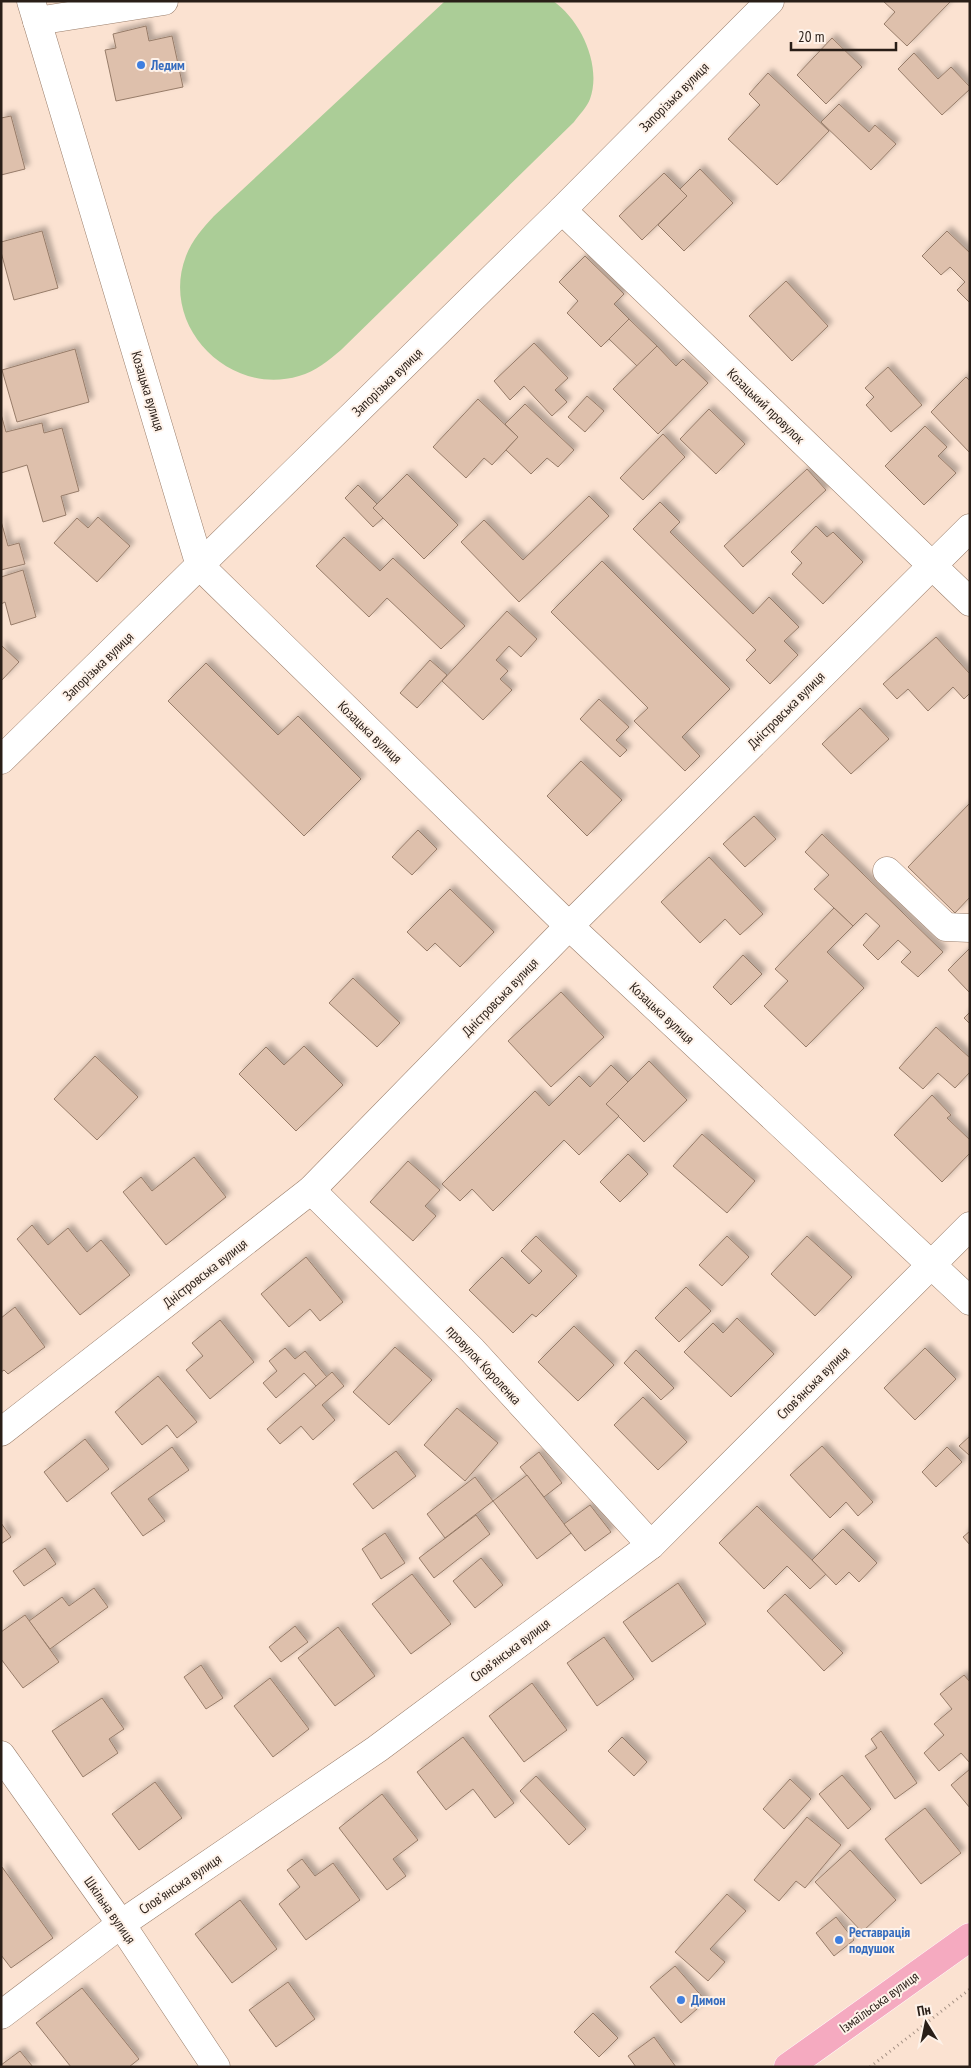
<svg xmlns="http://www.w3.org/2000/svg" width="971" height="2068" font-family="'PT Sans Narrow',sans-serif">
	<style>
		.green { fill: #abcd97 }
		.building { fill: #dec0ac; stroke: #977c69; filter: url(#shadow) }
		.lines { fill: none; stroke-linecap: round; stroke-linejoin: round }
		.minor-casing { stroke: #9a7e6b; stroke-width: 29 }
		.major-casing { stroke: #fff; stroke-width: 29 }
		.path { stroke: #a69285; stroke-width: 3; stroke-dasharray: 1 4; stroke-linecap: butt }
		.minor { stroke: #fff; stroke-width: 28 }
		.major { stroke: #f5aac0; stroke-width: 28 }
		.shop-dot { fill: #3f7fe0; stroke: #fef2e9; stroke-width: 2 }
		.labels { text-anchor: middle; stroke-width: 4; stroke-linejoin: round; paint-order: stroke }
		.shop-label { font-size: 14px; font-weight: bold; fill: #366cbe; stroke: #fef2e9; text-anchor: start }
		.street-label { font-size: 14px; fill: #291e17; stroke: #fef2e9 }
	</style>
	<defs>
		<filter id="shadow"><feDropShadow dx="4.5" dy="-4.5" stdDeviation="2.5" flood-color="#0004"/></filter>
	</defs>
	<rect width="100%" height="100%" fill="#fbe2d1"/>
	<path class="green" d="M553,1C581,20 602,66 590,99C587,107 579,115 574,122L341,350C328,361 316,371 299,376C229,397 159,326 186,256C192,240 203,228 214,216L444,2Z"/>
	<g class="building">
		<polygon points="883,1 951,1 907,46 884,24 895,12"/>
		<polygon points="146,26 149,41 172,36 183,87 116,101 105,50 116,48 113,34"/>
		<polygon points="832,38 862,67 826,104 797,75"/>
		<polygon points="914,53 938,79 951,67 970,87 970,89 942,115 898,69"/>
		<polygon points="768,73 829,131 777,185 728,139 760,105 749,94"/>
		<polygon points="839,104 869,132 875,125 896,144 871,170 821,122"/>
		<polygon points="11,116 25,169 1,175 1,118"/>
		<polygon points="700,169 733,203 684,251 658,225 687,196 680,189"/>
		<polygon points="664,173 687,196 642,240 619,216"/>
		<polygon points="42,231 58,288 14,300 1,252 1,242"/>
		<polygon points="947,231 970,253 970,303 957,290 965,282 950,267 941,275 922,256"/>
		<polygon points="585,256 624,294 614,304 629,319 601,347 567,313 578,301 559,282"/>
		<polygon points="786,281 828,326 792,361 749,316"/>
		<polygon points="629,319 657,346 637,366 609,339"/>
		<polygon points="534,343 568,378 555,390 567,402 552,416 524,386 510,400 494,381"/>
		<polygon points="657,346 676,366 683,359 708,383 658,434 613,389"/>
		<polygon points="75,349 89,402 17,422 2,370"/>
		<polygon points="888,367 922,405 891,432 866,405 874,397 865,388"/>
		<polygon points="966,377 970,381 970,453 931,412"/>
		<polygon points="587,396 604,411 585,432 568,417"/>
		<polygon points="478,399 518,437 492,465 484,458 466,478 433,447"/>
		<polygon points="525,404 574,450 558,467 547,458 531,474 506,450 518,437 505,424"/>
		<polygon points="709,409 745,444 716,474 680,439"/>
		<polygon points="1,414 6,432 42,423 44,433 62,428 79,491 61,496 66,515 43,522 27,465 1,473"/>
		<polygon points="925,426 947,447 938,456 956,473 924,505 885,466"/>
		<polygon points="663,434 685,457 643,500 620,478"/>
		<polygon points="807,469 826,490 743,567 724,546"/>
		<polygon points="407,474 458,525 424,559 373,508"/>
		<polygon points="358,485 377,504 373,508 383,518 373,527 345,498"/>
		<polygon points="589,496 609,516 519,602 461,542 484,520 523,560"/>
		<polygon points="660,502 680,522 670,532 753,614 769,597 799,627 784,641 798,655 770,684 746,660 756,650 633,529"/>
		<polygon points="98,517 130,546 97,582 54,543 77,518 88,528"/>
		<polygon points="1,521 8,546 19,543 25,564 1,570"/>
		<polygon points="816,526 827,537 833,532 863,562 823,604 792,574 802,563 791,552"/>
		<polygon points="344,537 380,571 393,558 465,626 441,649 387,598 369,617 316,566"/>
		<polygon points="602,561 730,689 682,737 700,756 685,771 634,721 648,708 551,612"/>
		<polygon points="23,570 36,617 11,625 5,602 1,604 1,577"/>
		<polygon points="507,611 537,639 521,657 509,646 496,660 508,671 500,679 512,690 483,720 442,681"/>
		<polygon points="936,637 970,674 970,693 964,699 953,687 928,711 908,689 897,699 883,684"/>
		<polygon points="1,645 19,662 1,681"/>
		<polygon points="430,660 447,675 417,708 400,693"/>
		<polygon points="206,663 278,735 298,716 361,779 304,836 168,701"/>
		<polygon points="599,699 629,727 616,740 627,750 620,757 580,719"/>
		<polygon points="860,708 889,739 851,774 822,744"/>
		<polygon points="581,761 622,800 587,836 547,796"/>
		<polygon points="970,803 970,897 955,913 908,867"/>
		<polygon points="754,816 776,839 745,867 723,844"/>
		<polygon points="418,830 437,849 412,875 392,857"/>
		<polygon points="822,834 943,952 918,977 901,962 911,952 898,940 878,960 863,945 880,926 866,913 853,926 814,889 829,875 805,852"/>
		<polygon points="709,857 763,914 740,935 725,919 700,943 661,902"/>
		<polygon points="450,889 494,932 460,967 435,943 427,951 407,932"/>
		<polygon points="834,908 853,926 827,952 864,988 806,1047 764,1006 788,981 775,969"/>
		<polygon points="970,948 970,992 969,992 948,970"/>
		<polygon points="743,955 762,974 731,1005 713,987"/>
		<polygon points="353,978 400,1023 377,1047 329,1003"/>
		<polygon points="561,992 604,1037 551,1087 508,1041"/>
		<polygon points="970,1012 970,1024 964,1018"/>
		<polygon points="936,1027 970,1058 970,1072 955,1088 938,1073 923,1089 899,1068"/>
		<polygon points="304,1046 343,1085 296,1131 239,1074 266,1047 284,1065"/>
		<polygon points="95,1056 138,1097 97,1140 54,1099"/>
		<polygon points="649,1061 687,1100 644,1142 606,1104"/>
		<polygon points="611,1065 628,1082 606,1104 619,1116 579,1155 564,1140 493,1211 472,1189 460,1201 442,1184 535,1091 549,1106 579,1076 590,1087"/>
		<polygon points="932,1095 951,1115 947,1118 970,1140 970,1153 942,1182 894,1135"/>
		<polygon points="702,1134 755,1181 727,1213 673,1166"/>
		<polygon points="628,1154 648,1174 620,1202 600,1182"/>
		<polygon points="194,1157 226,1197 166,1245 123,1192 141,1177 152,1191"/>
		<polygon points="408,1161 440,1190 425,1206 436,1216 413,1241 370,1202"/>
		<polygon points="32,1225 48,1245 68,1228 87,1252 101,1240 130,1275 80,1315 17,1239"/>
		<polygon points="536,1236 577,1276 536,1317 532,1314 513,1333 469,1290 502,1257 529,1284 542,1271 521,1251"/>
		<polygon points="727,1236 749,1257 722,1286 699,1265"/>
		<polygon points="807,1236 852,1277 815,1316 771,1274"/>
		<polygon points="306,1257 343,1302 320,1321 310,1309 289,1327 261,1294"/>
		<polygon points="686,1287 711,1311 679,1342 655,1318"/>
		<polygon points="15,1307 45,1347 8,1374 4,1370 1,1372 1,1318"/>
		<polygon points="737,1318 774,1354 731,1397 684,1352 713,1323 723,1333"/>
		<polygon points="220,1320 254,1362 210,1399 186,1370 203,1356 192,1343"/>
		<polygon points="574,1326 614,1365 578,1401 538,1362"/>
		<polygon points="395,1347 432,1380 389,1425 353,1392"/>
		<polygon points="285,1348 295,1359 305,1351 327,1377 316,1386 304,1373 276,1398 263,1383 277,1371 269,1361"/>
		<polygon points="925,1348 956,1379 915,1420 884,1388"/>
		<polygon points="636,1350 674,1388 661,1400 624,1363"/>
		<polygon points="332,1372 344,1386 322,1405 335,1420 313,1440 301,1426 280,1444 267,1429"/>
		<polygon points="158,1376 197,1422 177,1438 167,1425 142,1445 115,1412"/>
		<polygon points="643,1397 687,1442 658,1470 614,1425"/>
		<polygon points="457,1408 498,1443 465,1481 424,1445"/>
		<polygon points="970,1436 970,1456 959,1446"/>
		<polygon points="85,1439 109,1469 67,1502 44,1472"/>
		<polygon points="822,1446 873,1502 858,1516 846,1502 830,1518 790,1475"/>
		<polygon points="172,1447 189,1470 148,1499 165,1521 143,1536 111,1493"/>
		<polygon points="947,1447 962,1462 936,1487 922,1472"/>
		<polygon points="396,1451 416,1476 373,1509 353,1484"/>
		<polygon points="539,1452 562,1483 544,1497 520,1467"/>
		<polygon points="527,1475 571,1533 537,1559 493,1501"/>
		<polygon points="475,1477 493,1501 445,1538 427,1514"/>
		<polygon points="590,1505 611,1532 585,1551 564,1524"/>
		<polygon points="757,1506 826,1574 810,1589 787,1566 764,1589 719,1543"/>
		<polygon points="476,1515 490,1534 434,1578 419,1558"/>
		<polygon points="1,1523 11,1537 1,1544"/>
		<polygon points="843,1529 877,1563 859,1582 849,1572 836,1585 812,1560"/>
		<polygon points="970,1531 970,1545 963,1537"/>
		<polygon points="385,1533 405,1563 381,1579 362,1549"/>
		<polygon points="45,1548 56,1564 24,1586 13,1571"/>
		<polygon points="481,1558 503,1585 475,1608 453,1581"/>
		<polygon points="412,1574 451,1624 411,1654 372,1604"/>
		<polygon points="678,1583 706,1624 652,1662 623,1622"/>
		<polygon points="94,1588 108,1607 50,1649 29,1621 62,1597 69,1606"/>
		<polygon points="785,1594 843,1653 824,1671 767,1611"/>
		<polygon points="25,1615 59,1662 23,1688 1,1659 1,1632"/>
		<polygon points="295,1626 308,1642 281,1662 269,1647"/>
		<polygon points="338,1627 375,1676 335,1706 298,1658"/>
		<polygon points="604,1637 634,1679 597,1706 567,1663"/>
		<polygon points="201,1665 223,1698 206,1709 184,1677"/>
		<polygon points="964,1675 970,1682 970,1763 961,1753 939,1771 924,1753 944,1735 934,1724 952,1709 940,1694"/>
		<polygon points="270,1678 309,1729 273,1757 234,1706"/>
		<polygon points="532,1683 567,1730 524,1762 489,1716"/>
		<polygon points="102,1698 124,1729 109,1739 118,1753 83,1777 52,1731"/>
		<polygon points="881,1731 917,1783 895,1799 865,1756 877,1748 871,1739"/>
		<polygon points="463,1737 514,1803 495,1818 473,1789 446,1810 417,1772"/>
		<polygon points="622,1737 647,1762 634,1776 608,1751"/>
		<polygon points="970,1769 970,1808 951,1785"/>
		<polygon points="842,1775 871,1809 848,1829 819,1794"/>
		<polygon points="536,1776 586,1829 569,1845 520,1791"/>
		<polygon points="790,1779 811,1799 784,1829 763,1809"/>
		<polygon points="155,1782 182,1818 139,1850 112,1814"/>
		<polygon points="382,1794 418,1840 393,1859 406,1876 387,1890 339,1828"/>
		<polygon points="925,1808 961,1853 921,1884 885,1839"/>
		<polygon points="807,1817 841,1845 805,1888 796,1881 779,1901 754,1880"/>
		<polygon points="850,1850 896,1900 862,1932 815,1882"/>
		<polygon points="302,1859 315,1876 333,1863 360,1900 306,1940 279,1904 300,1887 287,1870"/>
		<polygon points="2,1867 53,1938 11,1968 1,1955"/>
		<polygon points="727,1894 746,1911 710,1949 725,1962 708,1981 675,1952"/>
		<polygon points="240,1900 277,1949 232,1983 195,1934"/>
		<polygon points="836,1917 854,1940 834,1956 816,1933"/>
		<polygon points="675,1966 706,2001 681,2023 650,1987"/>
		<polygon points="288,1982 315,2019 276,2047 249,2010"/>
		<polygon points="82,1988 139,2059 129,2067 71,2067 36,2023"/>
		<polygon points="593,2013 618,2038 599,2057 574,2032"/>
		<polygon points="654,2037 676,2067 636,2067 628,2056"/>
		<polygon points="20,2051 33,2067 1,2067 1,2065"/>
	</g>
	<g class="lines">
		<defs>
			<g id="minor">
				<polyline points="31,1 200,566 569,926 970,1301"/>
				<polyline points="37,21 164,1"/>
				<polyline points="562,210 970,602"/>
				<polyline points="1,760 562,210 770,1"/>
				<polyline points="887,871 946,927 970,928"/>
				<polyline points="311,1190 472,1350 651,1545"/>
				<polyline points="1,1432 311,1190 569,926 970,528"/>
				<polyline points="1,1755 121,1924 216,2067"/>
				<polyline points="1,2015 121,1924 377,1749 651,1545 970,1226"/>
			</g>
			<polyline id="major" points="788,2067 970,1937"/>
		</defs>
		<use href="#minor" class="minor-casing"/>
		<use href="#major" class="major-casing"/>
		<polyline class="path" points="870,2067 970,1989"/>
		<use href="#minor" class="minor"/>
		<use href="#major" class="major"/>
	</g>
	<g class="shop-dot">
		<circle cx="141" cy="65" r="5"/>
		<circle cx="839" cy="1940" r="5"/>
		<circle cx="681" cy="2000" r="5"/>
	</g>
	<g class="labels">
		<g class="shop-label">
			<text x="151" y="70">Ледим</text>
			<text x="849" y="1937">Реставрація<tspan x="849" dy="16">подушок</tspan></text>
			<text x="691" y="2005">Димон</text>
		</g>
		<g class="street-label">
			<text transform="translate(674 97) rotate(-45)" y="5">Запорізька вулиця</text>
			<text transform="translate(387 382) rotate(-44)" y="5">Запорізька вулиця</text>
			<text transform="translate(148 391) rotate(73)" y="5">Козацька вулиця</text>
			<text transform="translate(766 406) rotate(44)" y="5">Козацький провулок</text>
			<text transform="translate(98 666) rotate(-44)" y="5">Запорізька вулиця</text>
			<text transform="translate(786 710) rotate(-45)" y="5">Дністровська вулиця</text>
			<text transform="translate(370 732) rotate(44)" y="5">Козацька вулиця</text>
			<text transform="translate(500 997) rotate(-46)" y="5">Дністровська вулиця</text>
			<text transform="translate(662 1013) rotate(43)" y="5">Козацька вулиця</text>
			<text transform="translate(205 1273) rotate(-38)" y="5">Дністровська вулиця</text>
			<text transform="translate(484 1365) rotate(47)" y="5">провулок Короленка</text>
			<text transform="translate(813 1383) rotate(-45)" y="5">Словʼянська вулиця</text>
			<text transform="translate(510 1650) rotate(-37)" y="5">Словʼянська вулиця</text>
			<text transform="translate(180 1884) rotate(-34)" y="5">Словʼянська вулиця</text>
			<text transform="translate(110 1910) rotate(55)" y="5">Шкільна вулиця</text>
			<text transform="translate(879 2002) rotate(-36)" y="5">Ізмаїльська вулиця</text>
		</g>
	</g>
	<rect width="971" height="2068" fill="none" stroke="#291e17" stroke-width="5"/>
	<g transform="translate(926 2023) rotate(350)" stroke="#fef2e9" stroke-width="4" paint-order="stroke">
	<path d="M0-4L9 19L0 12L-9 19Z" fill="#291e17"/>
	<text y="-8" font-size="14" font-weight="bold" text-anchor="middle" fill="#291e17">Пн</text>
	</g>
	<path d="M791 42v8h105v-8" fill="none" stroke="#291e17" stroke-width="2.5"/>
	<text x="798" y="42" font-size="15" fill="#291e17" stroke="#fef2e9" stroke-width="4" paint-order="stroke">20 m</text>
</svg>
